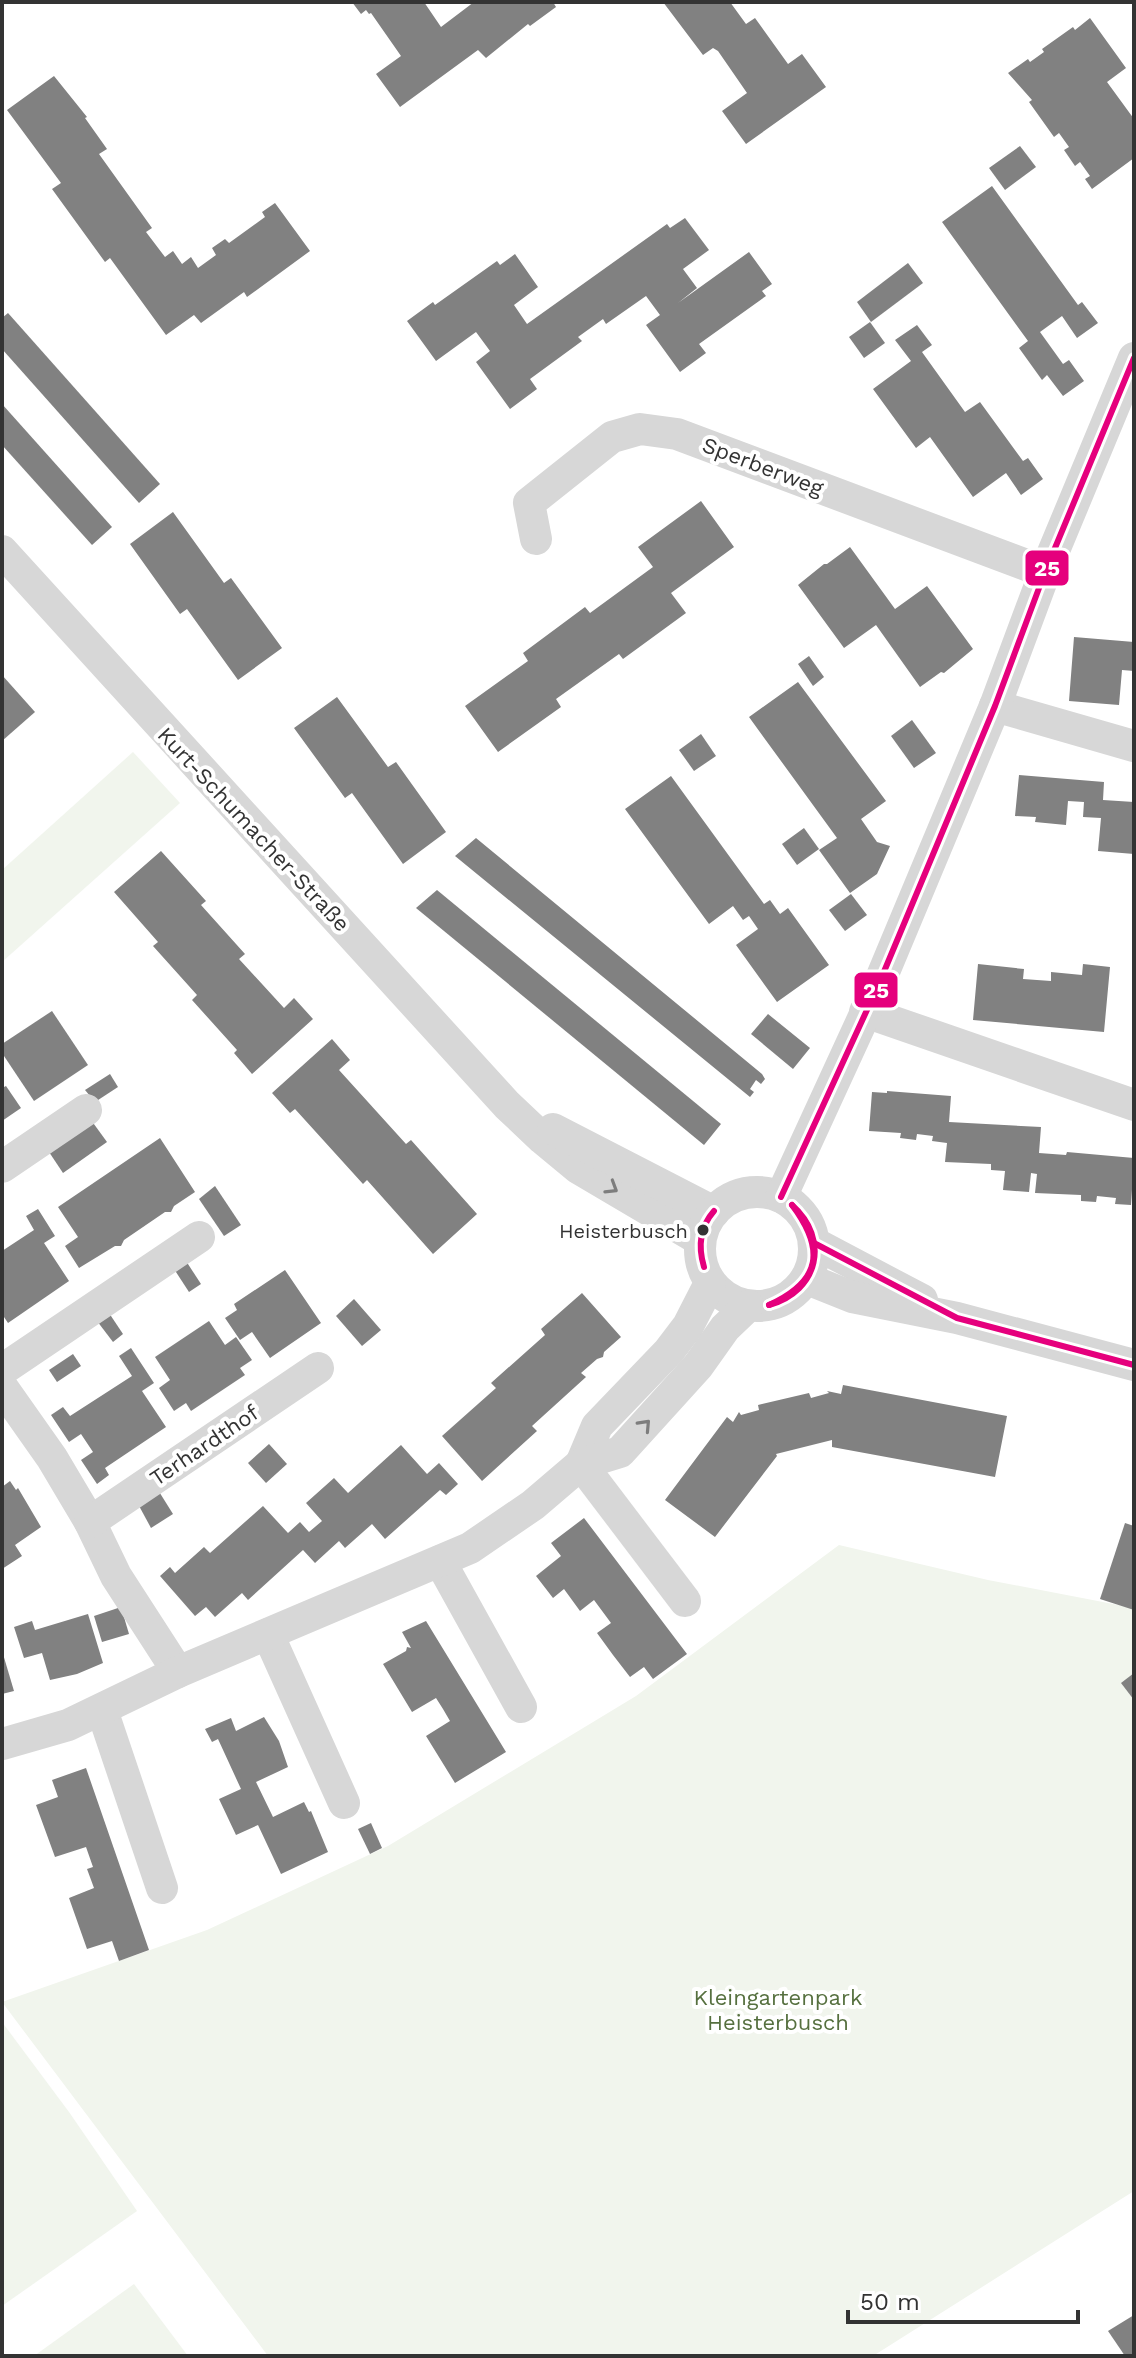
<svg xmlns="http://www.w3.org/2000/svg" width="1136" height="2358" font-family="'Work Sans',sans-serif">
	<style>
		.green { fill: #f1f5ed }
		.building { fill: #818181 }
		.lines { fill: none; stroke-linecap: round; stroke-linejoin: round }
		.minor { stroke: #d7d7d7; stroke-width: 32 }
		.bus-1-casing { stroke: #fff; stroke-width: 12 }
		.bus-1 { stroke: #e5007d; stroke-width: 6 }
		.oneway { stroke: #7d7d7d }
		.bus-dot { fill: #333; stroke: #fff; stroke-width: 3 }
		.labels { text-anchor: middle; stroke-width: 8; stroke-linejoin: round; paint-order: stroke }
		.bus-label { font-size: 20px; fill: #333; stroke: #fff; text-anchor: end }
		.street-label { font-size: 22px; fill: #333; stroke: #fff }
		.park-label { font-size: 22px; fill: #56703f; stroke: #fff }
		.line-badge { stroke: #fff; stroke-width: 3 }
		.badge-label { font-size: 22px; text-anchor: middle; font-weight: bold; fill: #fff }
	</style>
	<rect width="100%" height="100%" fill="#fff"/>
	<g class="green">
		<polygon points="133,752 180,803 2,962 2,870"/>
		<polygon points="839,1545 988,1580 1134,1608 1134,2191 873,2356 268,2356 2,2002 207,1930 388,1846 636,1696"/>
		<polygon points="2,2022 69,2112 137,2211 2,2306"/>
		<polygon points="134,2284 188,2356 34,2356"/>
	</g>
	<g class="building">
		<polygon points="352,2 424,2 441,27 474,2 553,2 556,7 530,26 528,24 486,58 478,50 400,107 376,74 401,56 371,13 369,14 366,10 361,14"/>
		<polygon points="663,2 730,2 746,24 755,18 788,64 802,54 826,87 746,144 722,111 747,93 718,51 713,48 703,55"/>
		<polygon points="1090,18 1126,68 1107,82 1134,119 1134,158 1092,189 1085,179 1090,176 1080,162 1075,166 1064,150 1069,147 1059,133 1054,137 1029,102 1032,100 1008,73 1028,59 1030,62 1044,52 1042,49 1073,27 1075,30"/>
		<polygon points="54,76 87,117 85,118 107,149 99,154 152,228 146,232 165,257 173,251 182,264 191,257 198,268 216,255 212,248 225,239 229,243 265,217 262,212 275,203 310,251 247,297 244,292 201,323 194,315 166,335 110,258 105,262 52,189 61,183 7,110"/>
		<polygon points="1020,146 1036,167 1005,190 989,168"/>
		<polygon points="992,186 1078,305 1082,302 1098,323 1077,338 1062,316 1040,332 1063,364 1069,360 1084,381 1063,396 1047,375 1042,380 1019,348 1028,341 942,222"/>
		<polygon points="685,218 709,250 683,269 697,288 678,303 749,252 772,284 762,291 766,296 699,344 706,353 680,372 646,325 660,315 646,296 606,324 603,319 578,337 582,341 530,379 537,389 510,409 476,362 490,351 476,332 436,361 407,321 433,302 435,305 497,261 500,265 515,254 538,287 514,305 527,324 667,224 670,228"/>
		<polygon points="908,263 923,283 871,322 857,302"/>
		<polygon points="8,313 160,484 139,503 2,349 2,318"/>
		<polygon points="870,322 885,343 864,358 849,337"/>
		<polygon points="917,325 932,345 922,352 965,412 980,402 1023,461 1028,458 1043,479 1021,495 1006,473 973,497 930,437 916,448 873,389 911,361 895,340"/>
		<polygon points="2,404 112,527 92,545 2,445"/>
		<polygon points="701,501 734,547 671,593 686,613 623,659 619,654 556,699 561,707 498,752 465,706 528,661 523,653 585,607 590,613 653,567 638,547"/>
		<polygon points="173,512 224,583 231,578 282,648 238,680 187,609 180,614 130,544"/>
		<polygon points="850,547 895,609 927,586 973,649 944,673 941,672 920,687 876,625 844,648 798,585 824,564 827,564"/>
		<polygon points="1074,637 1134,642 1134,671 1122,670 1119,705 1069,701"/>
		<polygon points="809,656 824,677 813,686 798,664"/>
		<polygon points="2,675 35,712 2,741"/>
		<polygon points="798,682 886,801 861,819 877,842 890,846 877,874 850,893 819,850 837,838 749,717"/>
		<polygon points="337,697 388,767 396,762 446,832 403,864 352,793 345,798 294,728"/>
		<polygon points="912,720 936,753 914,768 891,736"/>
		<polygon points="701,734 716,756 694,771 679,750"/>
		<polygon points="1019,775 1104,782 1103,800 1134,802 1134,854 1098,851 1101,818 1083,817 1084,802 1068,801 1066,825 1035,822 1036,817 1015,816"/>
		<polygon points="671,776 764,904 770,900 780,914 788,908 829,965 777,1002 736,945 758,929 749,916 743,920 733,906 709,924 625,809"/>
		<polygon points="804,828 819,849 797,865 782,844"/>
		<polygon points="476,838 762,1074 765,1079 761,1084 756,1080 750,1089 754,1092 750,1097 455,856"/>
		<polygon points="161,851 206,901 201,905 245,954 239,959 284,1008 294,998 313,1019 252,1074 234,1053 237,1050 192,1000 197,995 153,946 158,942 114,892"/>
		<polygon points="437,890 721,1124 704,1145 416,908"/>
		<polygon points="851,894 867,915 845,931 829,910"/>
		<polygon points="978,964 1024,969 1023,979 1051,981 1051,972 1082,975 1083,964 1110,967 1104,1032 973,1020"/>
		<polygon points="52,1011 88,1065 34,1101 2,1053 2,1044"/>
		<polygon points="768,1014 810,1048 793,1069 751,1034"/>
		<polygon points="332,1039 350,1060 339,1070 406,1144 411,1140 477,1214 433,1254 367,1180 363,1184 295,1109 290,1113 272,1093"/>
		<polygon points="110,1074 118,1087 95,1102 85,1090"/>
		<polygon points="6,1086 21,1108 2,1121 2,1088"/>
		<polygon points="887,1091 951,1096 949,1122 1041,1127 1039,1153 1066,1155 1067,1152 1134,1158 1131,1205 1115,1204 1116,1198 1097,1196 1096,1202 1081,1201 1081,1195 1035,1193 1037,1174 1031,1173 1029,1192 1003,1190 1005,1171 991,1170 991,1164 945,1162 947,1143 932,1141 933,1136 917,1134 916,1140 900,1138 901,1133 869,1131 872,1092 887,1093"/>
		<polygon points="91,1120 107,1142 63,1173 47,1149"/>
		<polygon points="160,1138 195,1192 174,1206 171,1212 165,1212 124,1240 121,1246 115,1246 79,1268 65,1246 78,1237 58,1207"/>
		<polygon points="215,1186 241,1225 224,1236 199,1199"/>
		<polygon points="38,1209 55,1236 44,1243 69,1281 8,1323 2,1314 2,1251 34,1230 26,1216"/>
		<polygon points="186,1261 201,1284 189,1292 174,1269"/>
		<polygon points="285,1270 321,1323 270,1358 252,1332 240,1340 225,1318 237,1310 234,1304"/>
		<polygon points="582,1293 621,1337 604,1352 603,1357 597,1359 581,1373 586,1377 532,1426 537,1431 482,1481 442,1436 496,1388 491,1383 545,1335 541,1329"/>
		<polygon points="354,1299 381,1330 362,1346 336,1316"/>
		<polygon points="109,1313 123,1334 113,1342 97,1321"/>
		<polygon points="209,1321 225,1345 236,1337 252,1360 240,1368 245,1375 191,1411 186,1403 174,1411 159,1388 170,1380 155,1357"/>
		<polygon points="131,1348 154,1383 142,1391 166,1427 105,1468 109,1475 97,1484 81,1460 93,1452 81,1434 69,1442 51,1415 63,1407 70,1416 132,1376 119,1356"/>
		<polygon points="73,1354 81,1366 57,1382 49,1370"/>
		<polygon points="843,1385 1007,1416 995,1477 832,1447 832,1440 776,1454 777,1456 715,1537 665,1500 727,1417 733,1422 739,1412 741,1415 759,1410 758,1405 809,1393 811,1398 829,1393 827,1391 841,1394"/>
		<polygon points="269,1444 287,1464 266,1483 248,1463"/>
		<polygon points="401,1445 427,1474 439,1463 458,1484 446,1495 440,1490 385,1539 372,1524 345,1548 339,1541 315,1563 303,1550 248,1600 242,1593 215,1617 206,1607 195,1616 160,1576 170,1567 175,1573 204,1547 210,1553 263,1506 288,1533 300,1522 309,1532 322,1521 306,1503 334,1478 348,1493"/>
		<polygon points="10,1481 16,1490 18,1488 41,1527 15,1545 22,1556 2,1569 2,1487"/>
		<polygon points="158,1490 173,1514 151,1528 138,1504"/>
		<polygon points="584,1518 687,1654 653,1679 644,1667 630,1677 613,1655 597,1633 611,1623 594,1600 580,1611 564,1589 553,1598 536,1576 561,1556 551,1543"/>
		<polygon points="1125,1523 1134,1526 1134,1610 1100,1599"/>
		<polygon points="121,1607 129,1634 102,1642 94,1616"/>
		<polygon points="88,1614 103,1663 77,1674 50,1680 42,1653 24,1658 14,1627 32,1621 35,1630"/>
		<polygon points="426,1621 506,1752 455,1783 426,1736 450,1721 443,1709 436,1698 412,1712 383,1664 406,1651 407,1647 411,1648 402,1632"/>
		<polygon points="3,1654 14,1691 2,1694 2,1655"/>
		<polygon points="1134,1673 1134,1700 1121,1683"/>
		<polygon points="264,1717 279,1741 288,1767 256,1782 273,1817 304,1802 309,1812 311,1811 328,1852 281,1874 258,1825 236,1835 219,1799 241,1789 218,1739 212,1742 205,1729 231,1718 236,1731"/>
		<polygon points="86,1768 149,1950 119,1961 112,1941 87,1949 69,1898 94,1888 87,1869 93,1867 86,1847 55,1857 36,1805 58,1797 52,1780"/>
		<polygon points="371,1823 382,1848 370,1854 358,1829"/>
		<polygon points="1134,2315 1134,2356 1125,2356 1108,2331"/>
	</g>
	<g class="lines">
		<g class="minor">
			<polyline points="536,539 529,503 612,437 640,429 677,434 1045,572"/>
			<polyline points="2,551 507,1105 543,1139 578,1168 700,1240"/>
			<polyline points="995,706 1134,746"/>
			<polyline points="865,1012 1134,1105"/>
			<polyline points="553,1129 714,1212"/>
			<polyline points="2,1167 86,1110"/>
			<circle cx="757" cy="1249" r="57"/>
			<polyline points="781,1197 878,986 995,706 1045,572 1134,358"/>
			<polyline points="814,1243 922,1300"/>
			<polyline points="807,1279 852,1297 957,1318 1134,1365"/>
			<polyline points="2,1370 199,1237"/>
			<polyline points="2,1387 52,1458 90,1522 116,1576 178,1672"/>
			<polyline points="581,1464 597,1426 669,1351 688,1326 710,1283"/>
			<polyline points="581,1464 685,1601"/>
			<polyline points="90,1522 318,1368"/>
			<polyline points="440,1561 521,1707"/>
			<polyline points="268,1634 344,1803"/>
			<polyline points="102,1710 162,1888"/>
			<polyline points="2,1744 68,1725 178,1672 470,1548 533,1505 581,1464 620,1452 698,1366 725,1328 748,1306"/>
		</g>
		<defs>
			<g id="bus-1">
				<polyline points="781,1197 878,986 995,706 1045,572 1134,358"/>
				<polyline points="814,1243 957,1318 1134,1365"/>
				<path d="M704,1267C698,1247 700,1227 714,1211"/>
				<path d="M769,1305C822,1281 825,1249 792,1205"/>
				<path d="M769,1305C819,1291 830,1239 792,1205"/>
			</g>
		</defs>
		<use href="#bus-1" class="bus-1-casing"/>
		<use href="#bus-1" class="bus-1"/>
	</g>
	<defs><path id="oneway-chevron" d="M-2-3.5L2.5 0L-2 3.5" fill="none" stroke-width="1.6" stroke-linecap="round" stroke-linejoin="round" transform="scale(2)"/></defs>
	<g class="oneway">
		<use href="#oneway-chevron" transform="translate(612 1188) rotate(32)"/>
		<use href="#oneway-chevron" transform="translate(645 1425) rotate(-47)"/>
	</g>
	<circle class="bus-dot" cx="703" cy="1230" r="7"/>
	<g class="labels">
		<g class="bus-label">
			<text x="688" y="1238">Heisterbusch</text>
		</g>
		<g class="street-label">
			<text transform="translate(763 466) rotate(21)" y="8">Sperberweg</text>
			<text transform="translate(254 829) rotate(47)" y="8">Kurt-Schumacher-Straße</text>
			<text transform="translate(204 1445) rotate(-34)" y="8">Terhardthof</text>
		</g>
		<g class="park-label">
			<text x="778" y="2005">Kleingartenpark<tspan x="778" dy="25">Heisterbusch</tspan></text>
		</g>
	</g>
	<g class="line-badge">
		<rect x="1024" y="549" width="46" height="38" rx="8" fill="#e5007d"/>
		<rect x="853" y="971" width="46" height="38" rx="8" fill="#e5007d"/>
	</g>
	<g class="badge-label">
		<text x="1047" y="576">25</text>
		<text x="876" y="998">25</text>
	</g>
	<rect width="1136" height="2358" fill="none" stroke="#333333" stroke-width="8"/>
	<path d="M848 2310v12h230v-12" fill="none" stroke="#333333" stroke-width="4"/>
	<text x="860" y="2310" font-size="24" fill="#333333" stroke="#ffffff" stroke-width="6" paint-order="stroke">50 m</text>
</svg>
